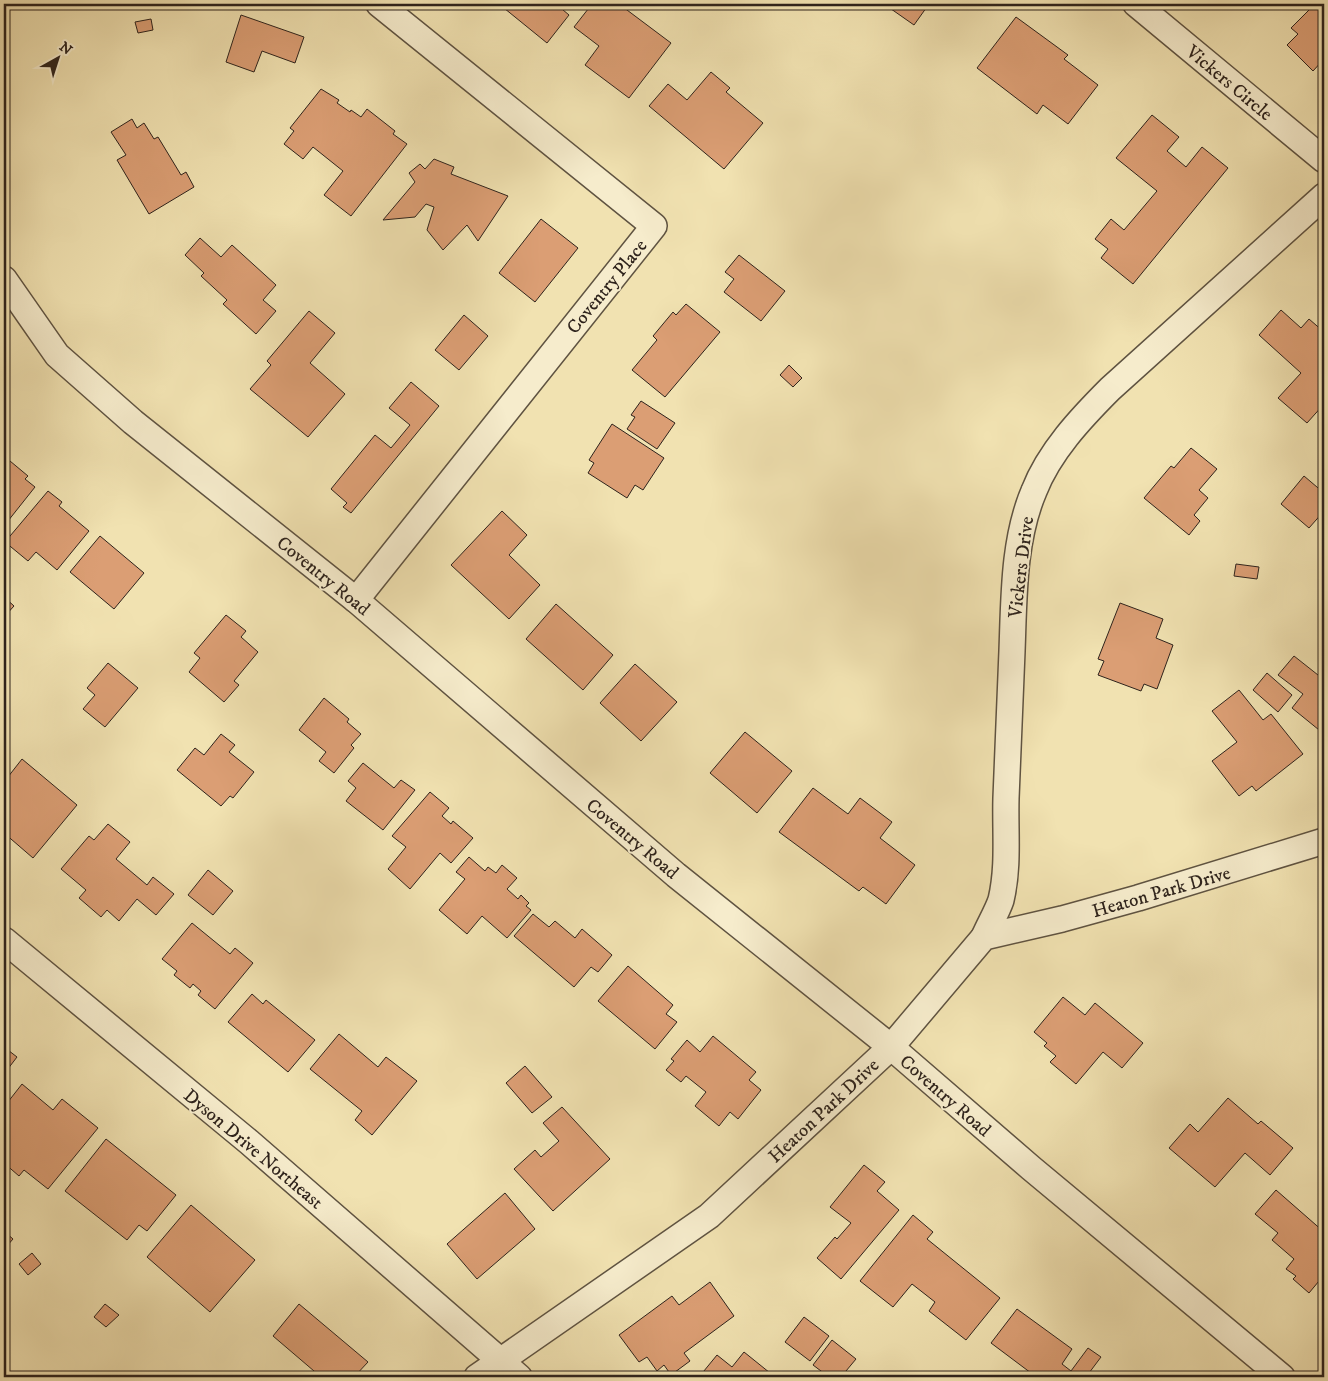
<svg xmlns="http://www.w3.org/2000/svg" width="1328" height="1381" font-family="'IM FELL DW Pica',serif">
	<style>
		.building { fill: #db9e74; stroke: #2e231c }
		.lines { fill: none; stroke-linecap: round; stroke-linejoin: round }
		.minor-casing { stroke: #5f5341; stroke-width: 28 }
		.minor { stroke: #f6eccc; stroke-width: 25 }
		.labels { text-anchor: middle; stroke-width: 4; stroke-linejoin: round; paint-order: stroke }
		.street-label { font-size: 19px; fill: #2e231c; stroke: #f6eccc }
	</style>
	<rect width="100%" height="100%" fill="#f1e2b1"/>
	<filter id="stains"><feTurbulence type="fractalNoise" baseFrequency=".004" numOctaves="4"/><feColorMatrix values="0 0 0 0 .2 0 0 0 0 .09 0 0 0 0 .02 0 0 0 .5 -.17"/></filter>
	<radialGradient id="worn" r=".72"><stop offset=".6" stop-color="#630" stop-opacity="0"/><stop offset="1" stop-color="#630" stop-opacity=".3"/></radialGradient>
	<g class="building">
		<polygon points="499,4 556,4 569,15 547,43"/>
		<polygon points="592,4 619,4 671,43 629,98 585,65 599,46 574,27"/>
		<polygon points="884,4 929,4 914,25"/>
		<polygon points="1315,4 1324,4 1324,59 1313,71 1287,45 1298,34 1291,28"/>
		<polygon points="241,15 304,37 295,63 262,51 254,72 226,62"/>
		<polygon points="1016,17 1068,55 1064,59 1098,85 1068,124 1043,105 1037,114 977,68"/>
		<polygon points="151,19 153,30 138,33 135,22"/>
		<polygon points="711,72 730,88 726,92 763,123 724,169 649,106 668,84 687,100"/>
		<polygon points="321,89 339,100 337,103 350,112 351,110 361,117 367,109 395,131 393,134 407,144 351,216 324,195 343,171 313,147 303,159 284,144 294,131 290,128"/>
		<polygon points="1152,115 1179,137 1167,151 1186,167 1202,147 1228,168 1133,284 1101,258 1108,249 1095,239 1111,219 1124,230 1157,191 1116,158"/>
		<polygon points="132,119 137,128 144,123 154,139 158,137 181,175 186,172 194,187 149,214 117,160 126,155 111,132"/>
		<polygon points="434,159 454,167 451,174 508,196 478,241 467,225 443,250 427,230 434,207 426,204 415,217 383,220 415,182 409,173 420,164 425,169"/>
		<polygon points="541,219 578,248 535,302 499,273"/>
		<polygon points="200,238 221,257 232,245 276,285 263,300 276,311 256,334 223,304 227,300 201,276 204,273 185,255"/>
		<polygon points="739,255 785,291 761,321 724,292 734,279 725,272"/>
		<polygon points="686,304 720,332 665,397 632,370 657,340 653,336 673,312 676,315"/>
		<polygon points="1281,310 1301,328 1309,319 1324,332 1324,404 1307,423 1278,398 1301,373 1259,335"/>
		<polygon points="309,311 335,333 310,363 345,394 308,437 250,389 271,365 267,361"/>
		<polygon points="464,315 488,336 459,370 435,350"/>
		<polygon points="789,365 802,378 793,387 780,375"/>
		<polygon points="411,382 439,406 351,513 343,507 347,503 331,489 375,435 391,448 410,425 389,408"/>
		<polygon points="641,401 675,423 657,449 627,429 635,417 631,415"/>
		<polygon points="612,424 664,458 643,490 635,485 627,498 588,473 594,463 589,460"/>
		<polygon points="1191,448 1217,469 1199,490 1208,498 1194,515 1200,521 1189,535 1144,498 1171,466 1174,468"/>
		<polygon points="4,456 28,476 25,479 35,487 4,526"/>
		<polygon points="1304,476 1324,493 1324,511 1309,528 1281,504"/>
		<polygon points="48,491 62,502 59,506 89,531 57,570 36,552 28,561 5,542"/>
		<polygon points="502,511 527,535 509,555 540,585 509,619 451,565"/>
		<polygon points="100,536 144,573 114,609 70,572"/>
		<polygon points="1236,564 1259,567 1257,579 1234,576"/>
		<polygon points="4,597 14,606 4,617"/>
		<polygon points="1120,603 1163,619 1156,638 1173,645 1157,689 1144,684 1141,691 1098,675 1104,661 1098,659"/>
		<polygon points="556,604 613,655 583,690 526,639"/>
		<polygon points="226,615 246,631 241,637 258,652 234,681 239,685 224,702 189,672 200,658 194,653"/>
		<polygon points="1294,656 1318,675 1324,668 1324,734 1292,708 1303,694 1278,675"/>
		<polygon points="108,663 138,688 105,727 83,709 95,695 87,688"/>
		<polygon points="635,664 677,702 641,741 600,703"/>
		<polygon points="1267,673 1292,695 1278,712 1253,690"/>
		<polygon points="1239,690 1263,720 1271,714 1303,754 1256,791 1252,786 1239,796 1212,761 1237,742 1212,711"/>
		<polygon points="324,698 349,719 347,722 361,734 351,745 354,748 334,773 319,761 326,752 299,730"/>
		<polygon points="745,732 792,771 757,813 710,773"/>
		<polygon points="221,734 235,745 229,752 254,772 233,798 230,796 221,806 177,770 195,748 204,755"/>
		<polygon points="22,759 77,805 33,858 4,833 4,830 8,825 4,822 4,782"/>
		<polygon points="363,763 394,788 401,780 415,790 383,830 346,801 356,788 348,781"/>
		<polygon points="813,788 848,814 860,798 892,822 880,838 915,865 886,904 863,887 859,891 779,832"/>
		<polygon points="430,792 449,808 442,816 451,824 453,821 473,838 451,863 440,853 410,889 388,869 406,847 392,836"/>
		<polygon points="108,824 130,842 116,859 147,885 153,877 174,894 156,915 137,899 119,921 107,910 101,917 79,898 86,890 61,869 89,836 94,840"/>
		<polygon points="469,857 485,871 488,867 496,873 502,865 517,878 507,889 518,899 521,895 529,903 526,906 531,910 507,938 482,916 467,934 439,910 465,879 456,872"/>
		<polygon points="208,870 233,891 213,915 188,895"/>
		<polygon points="533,914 549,927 555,921 575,938 582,929 612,955 598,972 591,967 574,987 514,936"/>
		<polygon points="192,923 230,954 235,948 253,963 215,1009 198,995 201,991 193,984 190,988 174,975 177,971 162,959"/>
		<polygon points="628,966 673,1005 666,1014 677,1022 655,1049 598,1001"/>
		<polygon points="252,994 263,1004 266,1000 315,1040 288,1072 228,1022"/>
		<polygon points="1063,997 1085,1015 1095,1003 1143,1043 1122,1068 1103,1052 1076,1084 1050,1062 1056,1056 1044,1046 1047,1043 1034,1032"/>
		<polygon points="339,1034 378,1067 386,1057 417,1081 372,1135 355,1120 362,1111 310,1069"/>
		<polygon points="713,1036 756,1072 749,1080 761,1090 738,1119 730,1112 719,1126 695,1106 706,1092 686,1076 681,1082 666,1070 674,1061 671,1059 687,1040 700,1052"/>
		<polygon points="4,1047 17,1057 4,1074"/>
		<polygon points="525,1066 552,1097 532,1113 506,1083"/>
		<polygon points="22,1084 53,1110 62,1099 98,1128 48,1189 24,1170 19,1176 4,1163 4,1107"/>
		<polygon points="1228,1098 1258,1124 1261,1121 1293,1148 1270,1175 1245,1153 1215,1187 1169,1148 1190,1124 1198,1132"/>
		<polygon points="562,1107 610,1159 553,1211 514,1169 535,1150 541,1157 559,1141 543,1123"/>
		<polygon points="106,1139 176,1195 147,1231 139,1225 127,1240 65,1191"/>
		<polygon points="864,1165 885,1182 877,1191 899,1210 841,1279 817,1258 835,1237 837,1239 851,1223 830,1207"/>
		<polygon points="1276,1190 1324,1232 1324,1275 1309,1293 1293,1279 1296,1276 1286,1269 1294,1259 1272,1240 1278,1233 1255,1214"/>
		<polygon points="505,1193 535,1229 477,1279 447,1244"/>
		<polygon points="191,1205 255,1260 210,1312 147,1257"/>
		<polygon points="913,1215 933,1232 927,1239 1000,1298 966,1340 929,1311 935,1302 912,1284 893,1307 860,1281"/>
		<polygon points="6,1233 13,1239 6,1247 4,1246 4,1236"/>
		<polygon points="32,1253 41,1264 28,1275 19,1264"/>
		<polygon points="710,1282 734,1316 684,1353 690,1361 671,1375 664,1365 657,1371 647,1357 639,1362 619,1335 672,1296 679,1305"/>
		<polygon points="105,1304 119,1315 106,1327 94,1317"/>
		<polygon points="299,1304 368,1362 354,1377 321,1377 273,1336"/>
		<polygon points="1017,1309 1072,1349 1062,1364 1071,1371 1088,1348 1101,1357 1086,1377 1027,1377 1031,1373 991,1343"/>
		<polygon points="804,1317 829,1336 810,1361 785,1342"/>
		<polygon points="832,1340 856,1359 841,1377 829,1377 813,1365"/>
		<polygon points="744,1352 775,1377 699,1377 717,1355 732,1367"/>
	</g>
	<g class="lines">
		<defs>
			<g id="minor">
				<polyline points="1136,4 1324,160"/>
				<polyline points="4,279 57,355 133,422 356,600 676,875 891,1047 1031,1168 1282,1377"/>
				<polyline points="356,600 654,226 379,4"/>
				<path d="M984,937C989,925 997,912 1001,900C1009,866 1005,832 1006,798C1008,749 1010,700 1012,651C1014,599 1013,540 1034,491C1049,452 1081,418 1110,389L1324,196"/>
				<polyline points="4,940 249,1142 519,1377"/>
				<polyline points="477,1377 709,1216 891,1047 984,937 1062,919 1138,898 1324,841"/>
			</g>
		</defs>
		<use href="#minor" class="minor-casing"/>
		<use href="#minor" class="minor"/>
	</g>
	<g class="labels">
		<g class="street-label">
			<text transform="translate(1230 82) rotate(40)" y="7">Vickers Circle</text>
			<text transform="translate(606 286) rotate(-51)" y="7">Coventry Place</text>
			<text transform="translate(1020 567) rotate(-83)" y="7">Vickers Drive</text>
			<text transform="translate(324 575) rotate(39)" y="7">Coventry Road</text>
			<text transform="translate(633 838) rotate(40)" y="7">Coventry Road</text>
			<text transform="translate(1161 891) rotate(-16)" y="7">Heaton Park Drive</text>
			<text transform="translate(946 1095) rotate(41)" y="7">Coventry Road</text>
			<text transform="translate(823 1110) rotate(-43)" y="7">Heaton Park Drive</text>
			<text transform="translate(254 1148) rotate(40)" y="7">Dyson Drive Northeast</text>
		</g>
	</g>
	<rect width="1328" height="1381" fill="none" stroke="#f1e2b1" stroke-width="20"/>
	<rect x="5" y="5" width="1318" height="1371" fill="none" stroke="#2e231c" stroke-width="2.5"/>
	<rect x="10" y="10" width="1308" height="1361" fill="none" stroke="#2e231c"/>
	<g transform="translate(58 58) rotate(39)" stroke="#f6eccc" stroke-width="4" paint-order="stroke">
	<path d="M0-4L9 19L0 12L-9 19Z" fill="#2e231c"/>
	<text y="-8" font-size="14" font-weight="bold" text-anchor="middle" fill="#2e231c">N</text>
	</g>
	<rect width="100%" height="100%" filter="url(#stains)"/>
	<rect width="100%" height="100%" fill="url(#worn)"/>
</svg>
